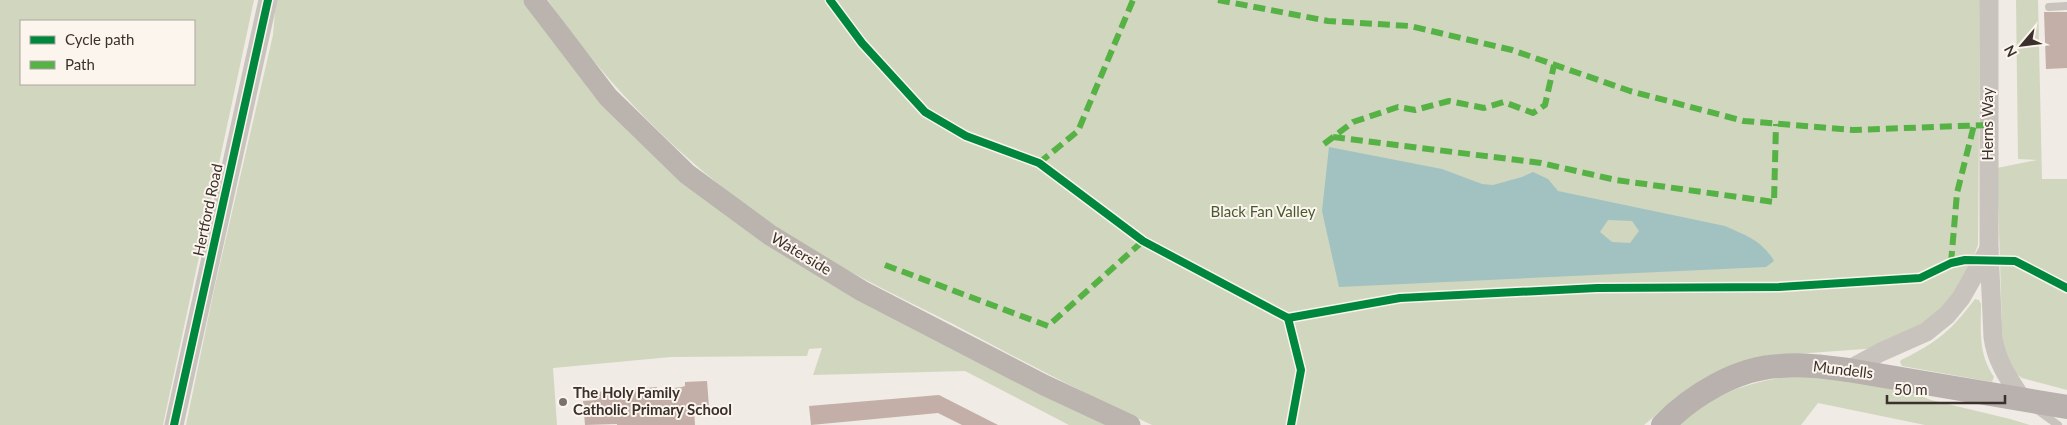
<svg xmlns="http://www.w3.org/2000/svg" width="2067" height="425" font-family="Lato,sans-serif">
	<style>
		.green { fill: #d1d6bf; fill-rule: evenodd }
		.water { fill: #a1c2c1; fill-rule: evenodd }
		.building { fill: #c3afa7 }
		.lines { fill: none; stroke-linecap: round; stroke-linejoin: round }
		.service { stroke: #c9c3be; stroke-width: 8 }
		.tertiary { stroke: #c9c3be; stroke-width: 19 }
		.secondary { stroke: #bab3ae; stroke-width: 21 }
		.primary { stroke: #b8b1ad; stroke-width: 24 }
		.quiet { stroke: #57b246; stroke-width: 6; stroke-dasharray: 12 6; stroke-linecap: butt }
		.cycleway-casing { stroke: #fbf5ee; stroke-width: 11 }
		.cycleway { stroke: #00873e; stroke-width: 8 }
		.poi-dot { fill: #7a716c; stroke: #fbf5ee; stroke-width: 2 }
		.labels { text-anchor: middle; stroke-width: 4; stroke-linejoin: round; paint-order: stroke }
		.street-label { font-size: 15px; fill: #3b302b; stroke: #fbf5ee }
		.park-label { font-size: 15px; fill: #4a5a2e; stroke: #fbf5ee }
		.poi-label { font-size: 15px; font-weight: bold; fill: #3b302b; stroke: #fbf5ee; text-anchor: start }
	</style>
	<rect width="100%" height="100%" fill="#f0ebe5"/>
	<g class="green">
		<path d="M0,0H254L163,425H0ZM194,21V84H21V21Z"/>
		<polygon points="276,0 527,0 669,166 1109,425 1069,425 965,371 813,375 822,348 809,349 807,356 671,357 553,368 557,425 186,425 214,290 273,35"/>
		<path d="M548,0H1980L1978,245L1970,267L1943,311L1920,329L1878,348L1766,356L1675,399L1644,425H1152C1084,394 1019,359 953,324C900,297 846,272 796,240C699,178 613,95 548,0Z"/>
		<polygon points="2016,0 2038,0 2042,179 2067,179 2067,390 2022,378 2011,370 2003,357 1997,168 2037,160 2018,159"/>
		<path d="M1975,299L1979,300L1981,304C1981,332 1978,353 1994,377L1992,382L1902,366L1900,362L1901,360C1922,350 1942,338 1957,321C1964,314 1969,306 1975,299Z"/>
		<path d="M1796,375L1896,386L1931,400L2010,419L2030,425H1925L1818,403L1801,425H1676C1718,392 1744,383 1796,375Z"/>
	</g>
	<path class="water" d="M1329,147L1442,169L1482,184L1493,185L1522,177L1533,172L1548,179L1558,191L1725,226C1745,235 1763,241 1774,261L1766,267L1339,287L1322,211ZM1608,220L1632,221L1639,231L1630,243L1612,242L1600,232Z"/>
	<g class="building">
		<polygon points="2044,12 2067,12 2067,68 2046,69"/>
		<polygon points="707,381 709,407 694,409 695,425 617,425 617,424 585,425 583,401 596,400 596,392 657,387 657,390 682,387 685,386 685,382"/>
		<polygon points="939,395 998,425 962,425 938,413 811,425 809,406"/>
	</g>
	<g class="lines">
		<g class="service">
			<polyline points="2049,7 2067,6"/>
			<polyline points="2036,409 2058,425"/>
		</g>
		<g class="tertiary">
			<path d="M1989,0V249L1993,337C1996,361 2009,379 2022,399"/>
			<polyline points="1848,370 1881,352 1926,332 1947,315 1961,298 1989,249"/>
			<polyline points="174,425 268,0"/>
		</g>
		<polyline class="secondary" points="534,0 608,97 687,174 770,235 862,291 1044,385 1130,425"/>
		<path class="primary" d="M1663,425C1692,395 1737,368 1780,366C1803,364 1826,367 1848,370L2067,407"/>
		<g class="quiet">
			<polyline points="1218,0 1328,21 1410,26 1512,50 1630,91 1744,121 1853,130 1988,125"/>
			<polyline points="1333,137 1541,163 1616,180 1774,202 1776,124"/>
			<polyline points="1324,144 1353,122 1398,107 1415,110 1449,101 1484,108 1504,102 1533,113 1545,105 1554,65"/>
			<polyline points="1039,163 1078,131 1133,0"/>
			<polyline points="1951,263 1957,193 1974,125"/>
			<polyline points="885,265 1048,326 1143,241"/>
		</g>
		<defs>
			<g id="cycleway">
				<polyline points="830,0 862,43 925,112 966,136 1039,163 1143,241 1288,318 1400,298 1597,288 1779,287 1920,278 1951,263 1965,260 2015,261 2067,288"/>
				<polyline points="1288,318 1301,370 1291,425"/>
				<polyline points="174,425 268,0"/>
			</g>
		</defs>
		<use href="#cycleway" class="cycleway-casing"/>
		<use href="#cycleway" class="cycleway"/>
	</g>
	<circle class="poi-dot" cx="563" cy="402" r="5"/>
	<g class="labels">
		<g class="street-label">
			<text transform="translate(1988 124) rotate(-90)" y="5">Herns Way</text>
			<text transform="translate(208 210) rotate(-78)" y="5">Hertford Road</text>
			<text transform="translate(801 254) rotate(31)" y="5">Waterside</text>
			<text transform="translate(1843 370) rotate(7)" y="5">Mundells</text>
		</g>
		<g class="park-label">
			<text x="1263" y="217">Black Fan Valley</text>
		</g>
		<g class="poi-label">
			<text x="573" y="398">The Holy Family<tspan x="573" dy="17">Catholic Primary School</tspan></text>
		</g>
	</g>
	<rect x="20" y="20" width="175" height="65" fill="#fbf5ee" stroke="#aea6a0"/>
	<rect x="30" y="36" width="25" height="8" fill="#00873e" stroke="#aea6a0"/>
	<text x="65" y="45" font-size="15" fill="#3b302b">Cycle path</text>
	<rect x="30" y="61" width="25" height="8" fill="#57b246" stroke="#aea6a0"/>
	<text x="65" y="70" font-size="15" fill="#3b302b">Path</text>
	<g transform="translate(2022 45) rotate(242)" stroke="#fbf5ee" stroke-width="4" paint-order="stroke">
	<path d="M0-4L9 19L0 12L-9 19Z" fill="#3b302b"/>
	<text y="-8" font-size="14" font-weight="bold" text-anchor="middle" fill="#3b302b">N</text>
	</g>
	<path d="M1887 395v8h118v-8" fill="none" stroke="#3b302b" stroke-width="2.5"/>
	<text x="1894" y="395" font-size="15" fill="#3b302b" stroke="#fbf5ee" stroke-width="4" paint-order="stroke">50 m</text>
</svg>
